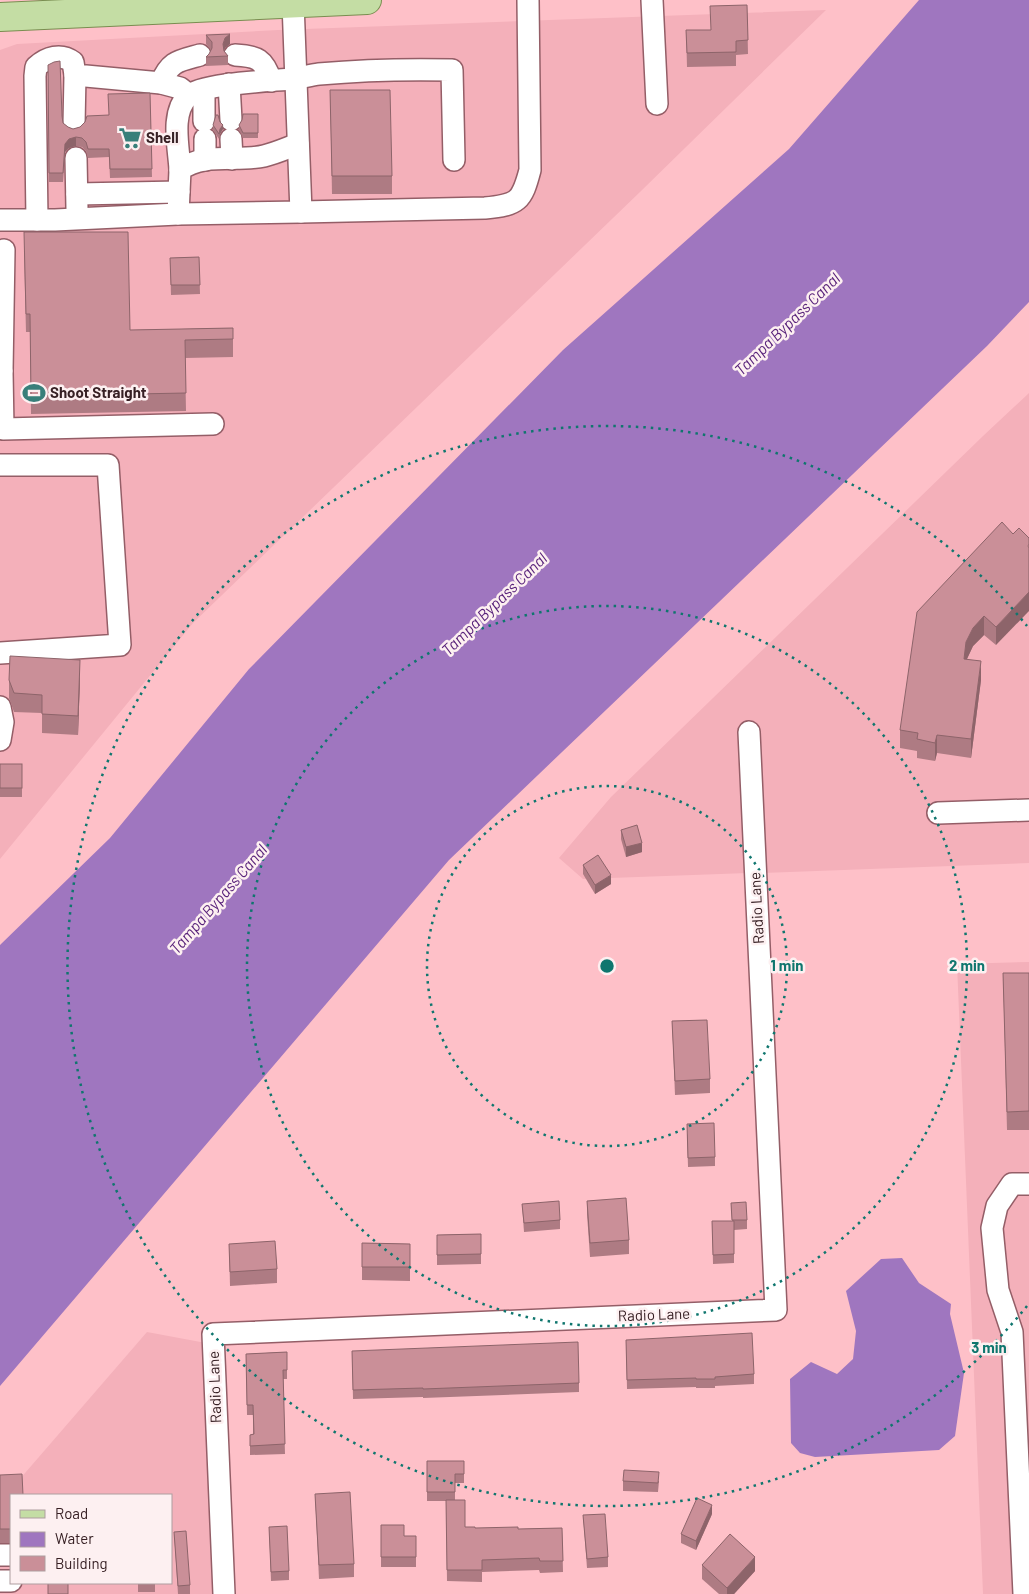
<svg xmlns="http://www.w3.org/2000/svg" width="1029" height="1594" font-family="Barlow,sans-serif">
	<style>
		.built { fill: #f4b0ba; fill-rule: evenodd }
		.water { fill: #9f76bf }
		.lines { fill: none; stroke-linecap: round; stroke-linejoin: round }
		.minor-casing { stroke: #945e67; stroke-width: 24 }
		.major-casing { stroke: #798d50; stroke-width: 30 }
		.minor { stroke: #fff; stroke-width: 21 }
		.major { stroke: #c4dda4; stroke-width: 28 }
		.wall { fill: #ae7b83 }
		.shaded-wall { fill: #8d646a }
		.building { fill: #ca8f98; stroke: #8d646a }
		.ring { fill: none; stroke: #0f766e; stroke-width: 2.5; stroke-dasharray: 2.5 5 }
		.labels { text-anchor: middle; stroke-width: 5; stroke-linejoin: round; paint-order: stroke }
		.poi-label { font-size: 15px; font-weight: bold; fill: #372024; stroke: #fdf0f1; text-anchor: start }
		.street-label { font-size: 15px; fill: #372024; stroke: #fdf0f1 }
		.water-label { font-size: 16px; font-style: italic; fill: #59237b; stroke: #fdf0f1 }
		.centre { fill: #0f766e; stroke: #fdf0f1; stroke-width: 2.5 }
		.ring-label { font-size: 15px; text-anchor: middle; font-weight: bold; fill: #0f766e; stroke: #fdf0f1; stroke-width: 5; stroke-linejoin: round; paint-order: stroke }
	</style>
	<rect width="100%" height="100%" fill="#fec0c8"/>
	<g class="built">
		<polygon points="826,10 640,192 193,623 0,859 0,50 17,44 278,30"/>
		<polygon points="1029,393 1029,863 763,873 756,723 741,724 748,873 583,879 559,858 611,797 983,436"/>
		<polygon points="1029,962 1029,1594 983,1594 957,964"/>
		<path d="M147,1332L206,1343L215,1594H0V1502ZM11,1495H171V1583H11Z"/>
	</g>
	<g class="water">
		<polygon points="919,0 1029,0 1029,302 987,346 449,860 0,1386 0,945 110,838 249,669 563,350 789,149"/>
		<polygon points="902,1258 919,1283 951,1304 950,1314 964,1373 955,1436 939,1450 815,1457 800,1453 791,1443 790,1379 811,1362 837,1374 853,1359 856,1331 846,1291 881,1259"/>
	</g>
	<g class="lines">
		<defs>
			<g id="minor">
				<polyline points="652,0 657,104"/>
				<path d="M235,55C257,56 264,59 271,81"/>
				<path d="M161,83C170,61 178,61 200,55"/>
				<polyline points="229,84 231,120"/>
				<polyline points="204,90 204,121"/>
				<polyline points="74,125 75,75"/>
				<polyline points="205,139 205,160"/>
				<polyline points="231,139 232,159"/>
				<polyline points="76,158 77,209"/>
				<path d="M180,170C179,148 170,113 188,96C202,83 271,81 292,79C301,78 310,75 319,74C363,70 408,69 452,70L454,160"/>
				<polyline points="77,194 179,192"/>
				<path d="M301,212L485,208C518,205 522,201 530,170L528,0"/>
				<path d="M178,214L180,170C203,152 238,162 264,156C276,153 287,148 298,144"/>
				<polyline points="0,220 55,220 178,214 301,212 293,3"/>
				<path d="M37,220L35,76L36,67C47,57 61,53 73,62L75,75L161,83L180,88L189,95"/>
				<polyline points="0,251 4,250 2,371"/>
				<polyline points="0,371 2,371 3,429 213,424"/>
				<polyline points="0,465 108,465 120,645 0,653"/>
				<polyline points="0,707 3,722 0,740"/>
				<polyline points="938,813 1029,810"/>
				<polyline points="0,1555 11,1555"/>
				<polyline points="0,1581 11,1581"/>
				<polyline points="224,1594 213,1334 776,1310 749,732"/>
				<polyline points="1024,1594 1012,1332 998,1290 992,1228 997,1206 1012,1184 1029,1184"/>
			</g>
			<polyline id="major" points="0,17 367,0"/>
		</defs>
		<use href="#minor" class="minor-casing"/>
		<use href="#major" class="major-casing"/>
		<use href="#minor" class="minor"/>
		<use href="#major" class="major"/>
	</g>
	<g class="wall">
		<polygon points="747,5 748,54 736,55 736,66 687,67 686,30 711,30"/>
		<polygon points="206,35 230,44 225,48 224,51 228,56 228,65 206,66 206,57 209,54 211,50 206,44"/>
		<polygon points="48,65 63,123 68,127 73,129 80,127 109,115 150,93 152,177 110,178 109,157 88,158 86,151 82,147 76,146 69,148 65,152 63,182 49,182"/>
		<polygon points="330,90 392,176 392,194 332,194"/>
		<polygon points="258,114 258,138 243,138 239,130 239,125"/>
		<polygon points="213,125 223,129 220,134 219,139 213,130"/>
		<polygon points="24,251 130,330 233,328 233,357 185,358 186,411 31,414 30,332 26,332"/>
		<polygon points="199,257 200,294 171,295 170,258"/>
		<polygon points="1013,534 996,645 984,635 973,646 967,659 981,680 971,758 937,753 935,761 917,758 917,751 900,748 900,730"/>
		<polygon points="80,678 78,735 42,733 42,713 14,712 9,698 9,680"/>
		<rect x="0" y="764" width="22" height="33"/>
		<polygon points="621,830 642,852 626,857 621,839"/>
		<polygon points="583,865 611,884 595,894 583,874"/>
		<polygon points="1003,973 1029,973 1029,1130 1007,1130"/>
		<polygon points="672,1021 710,1079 710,1093 675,1095"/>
		<polygon points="687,1134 715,1157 715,1166 688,1167"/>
		<polygon points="587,1201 629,1240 629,1254 590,1257 587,1214"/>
		<polygon points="731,1203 747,1220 747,1229 734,1230 734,1263 713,1264 712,1221 732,1221"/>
		<polygon points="522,1204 560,1220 560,1229 524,1232"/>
		<polygon points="481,1234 481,1264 437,1265 437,1235"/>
		<polygon points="362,1243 410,1244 410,1281 362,1280"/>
		<polygon points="229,1244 277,1269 277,1283 230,1286"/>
		<polygon points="626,1340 754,1374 754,1384 715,1386 715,1388 696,1388 696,1387 627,1389"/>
		<polygon points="352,1351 579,1383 579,1392 423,1398 423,1397 353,1399"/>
		<polygon points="287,1352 287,1379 283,1379 285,1454 250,1455 250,1435 253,1434 253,1415 247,1415 246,1354"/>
		<polygon points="427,1461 464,1461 464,1483 455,1483 455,1500 465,1527 475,1528 518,1529 562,1528 563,1572 540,1573 539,1570 482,1572 482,1582 447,1581 446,1501 427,1501"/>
		<polygon points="0,1475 11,1495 11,1543 0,1543"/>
		<polygon points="623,1481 659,1481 658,1492 623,1491"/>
		<polygon points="315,1494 354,1564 354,1577 319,1579"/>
		<polygon points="712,1514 696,1550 681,1543 681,1534"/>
		<polygon points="583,1515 608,1557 608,1567 587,1568"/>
		<polygon points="381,1525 404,1536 416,1536 416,1567 381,1567"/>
		<polygon points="269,1527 289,1571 289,1580 271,1581"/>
		<polygon points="174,1532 190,1585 190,1594 178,1594"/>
		<polygon points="702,1565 755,1571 734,1594 719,1594 702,1579"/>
		<rect x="138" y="1583" width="17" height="9"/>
	</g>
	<g class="shaded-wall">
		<polygon points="230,34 230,44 225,48 223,54 223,44 225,38"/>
		<polygon points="223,125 223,129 220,134 219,139 220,129"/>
		<polygon points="76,137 76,146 69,148 65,152 63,182 65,144 69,139"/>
		<polygon points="1029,592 1029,611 996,645 996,627"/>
		<polygon points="984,616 984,635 973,646 966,661 964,659 966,642 973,628"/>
		<polygon points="80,660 80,678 78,735 78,716"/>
		<polygon points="981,661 981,680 971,758 971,739"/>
		<polygon points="937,735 937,753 935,761 935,743"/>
		<polygon points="642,843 642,852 626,857 626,847"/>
		<polygon points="611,875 611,884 595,894 595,885"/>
		<polygon points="712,1505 712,1514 696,1550 696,1541"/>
		<polygon points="755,1557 755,1571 734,1594 727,1594 727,1588"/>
	</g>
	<g class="building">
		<polygon points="747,5 748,40 736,41 736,52 687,53 686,30 711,30 710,6"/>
		<polygon points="230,34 225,38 223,44 224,51 228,56 206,57 209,54 212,48 212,42 206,35"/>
		<polygon points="60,61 62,116 63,123 68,127 73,129 80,127 85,122 87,116 109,115 108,94 150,93 152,169 110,169 109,149 88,149 86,142 82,138 76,137 69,139 65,144 63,173 49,173 48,65 54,62"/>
		<polygon points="330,90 390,90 392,176 332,176"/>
		<polygon points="243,114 258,114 258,133 243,133 239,125 242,120"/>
		<polygon points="216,115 218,115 220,122 223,125 220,129 219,134 213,125"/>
		<polygon points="24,232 128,232 130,330 233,328 233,339 185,340 186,393 31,396 30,314 26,314"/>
		<polygon points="199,257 200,285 171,285 170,258"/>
		<polygon points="1002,522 1013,534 1019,528 1029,538 1029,544 1028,546 1029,548 1029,592 996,627 984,616 973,628 966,642 964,659 981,661 971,739 937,735 935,743 917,739 918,733 900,730 917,612"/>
		<polygon points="10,656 80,660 78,716 42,714 42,695 14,693 9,680"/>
		<rect x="0" y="764" width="22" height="24"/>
		<polygon points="637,825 642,843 626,847 621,830"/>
		<polygon points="598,855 611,875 595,885 583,865"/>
		<polygon points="1003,973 1029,973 1029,1111 1007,1112"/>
		<polygon points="707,1020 710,1079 675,1081 672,1021"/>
		<polygon points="714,1123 715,1157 688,1158 687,1124"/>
		<polygon points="626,1198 629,1240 590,1243 587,1201"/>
		<polygon points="559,1201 560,1220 524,1223 522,1204"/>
		<polygon points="746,1202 747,1220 732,1220 731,1203"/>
		<polygon points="712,1221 734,1221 734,1254 713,1255"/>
		<polygon points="481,1234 481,1254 437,1255 437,1235"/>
		<polygon points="275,1241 277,1269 230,1272 229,1244"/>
		<polygon points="362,1243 410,1244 410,1267 362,1267"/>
		<polygon points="752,1333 754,1374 715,1377 715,1379 696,1379 696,1378 627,1380 626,1340"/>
		<polygon points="578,1342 579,1383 423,1389 423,1388 353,1390 352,1351"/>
		<polygon points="287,1352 287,1370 283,1370 285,1444 250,1446 250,1435 254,1434 253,1405 247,1405 246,1354"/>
		<polygon points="427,1461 464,1461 464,1474 455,1474 455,1492 427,1492"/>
		<polygon points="624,1470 659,1472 658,1483 623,1481"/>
		<polygon points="22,1474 23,1495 11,1495 11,1529 0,1529 0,1475"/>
		<polygon points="350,1492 354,1564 319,1565 315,1494"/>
		<polygon points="697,1498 712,1505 696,1541 681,1534"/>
		<polygon points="446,1500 465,1500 465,1527 475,1527 475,1528 518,1527 518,1529 562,1528 563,1561 540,1561 539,1558 482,1560 482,1570 447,1570"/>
		<polygon points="605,1514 608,1557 587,1559 583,1515"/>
		<polygon points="381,1525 404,1525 404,1536 416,1536 416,1557 381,1557"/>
		<polygon points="287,1526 289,1571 271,1572 269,1527"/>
		<polygon points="186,1531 190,1585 178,1586 174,1532"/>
		<polygon points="730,1534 755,1557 727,1588 702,1565"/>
		<rect x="48" y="1583" width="20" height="11"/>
	</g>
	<g class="ring">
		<circle cx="607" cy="966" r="180"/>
		<circle cx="607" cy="966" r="360"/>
		<path d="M1027 1306A540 540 0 1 1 1027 626"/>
	</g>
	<defs>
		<symbol id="supermarket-bare" viewBox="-9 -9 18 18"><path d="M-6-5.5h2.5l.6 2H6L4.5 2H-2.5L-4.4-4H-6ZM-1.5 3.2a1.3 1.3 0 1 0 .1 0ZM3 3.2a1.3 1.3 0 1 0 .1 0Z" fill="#387f7a" stroke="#fdf0f1" stroke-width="2.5" paint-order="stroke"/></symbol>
		<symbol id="stadium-bare" viewBox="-9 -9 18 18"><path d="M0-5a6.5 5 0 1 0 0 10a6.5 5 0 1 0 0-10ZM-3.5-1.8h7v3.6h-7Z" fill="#387f7a" stroke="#fdf0f1" stroke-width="2.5" paint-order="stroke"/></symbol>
	</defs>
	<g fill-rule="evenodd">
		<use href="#supermarket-bare" x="114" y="122" width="32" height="32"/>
		<use href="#stadium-bare" x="18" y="377" width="32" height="32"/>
	</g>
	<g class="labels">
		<g class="poi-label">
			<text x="146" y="143">Shell</text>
			<text x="50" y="398">Shoot Straight</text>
		</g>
		<g class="street-label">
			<text transform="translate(757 908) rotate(-93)" y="5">Radio Lane</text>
			<text transform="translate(654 1315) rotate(-2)" y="5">Radio Lane</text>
			<text transform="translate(215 1387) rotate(-92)" y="5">Radio Lane</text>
		</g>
		<g class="water-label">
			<text transform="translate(787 324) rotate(-44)" y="6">Tampa Bypass Canal</text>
			<text transform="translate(494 604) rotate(-44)" y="6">Tampa Bypass Canal</text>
			<text transform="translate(218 899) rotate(-49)" y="6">Tampa Bypass Canal</text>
		</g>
	</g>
	<circle cx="607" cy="966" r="8" class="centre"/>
	<g class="ring-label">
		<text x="787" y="971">1 min</text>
		<text x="967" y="971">2 min</text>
		<text x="989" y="1353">3 min</text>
	</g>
	<rect x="10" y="1494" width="162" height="90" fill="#fdf0f1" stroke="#ae9d9f"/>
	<rect x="20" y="1510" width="25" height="8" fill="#c4dda4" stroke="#ae9d9f"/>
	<text x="55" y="1519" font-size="15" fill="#372024">Road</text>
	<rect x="20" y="1532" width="25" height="15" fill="#9f76bf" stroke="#ae9d9f"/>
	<text x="55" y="1544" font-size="15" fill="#372024">Water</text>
	<rect x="20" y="1556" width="25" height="15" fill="#ca8f98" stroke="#ae9d9f"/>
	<text x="55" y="1569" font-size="15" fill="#372024">Building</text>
</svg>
